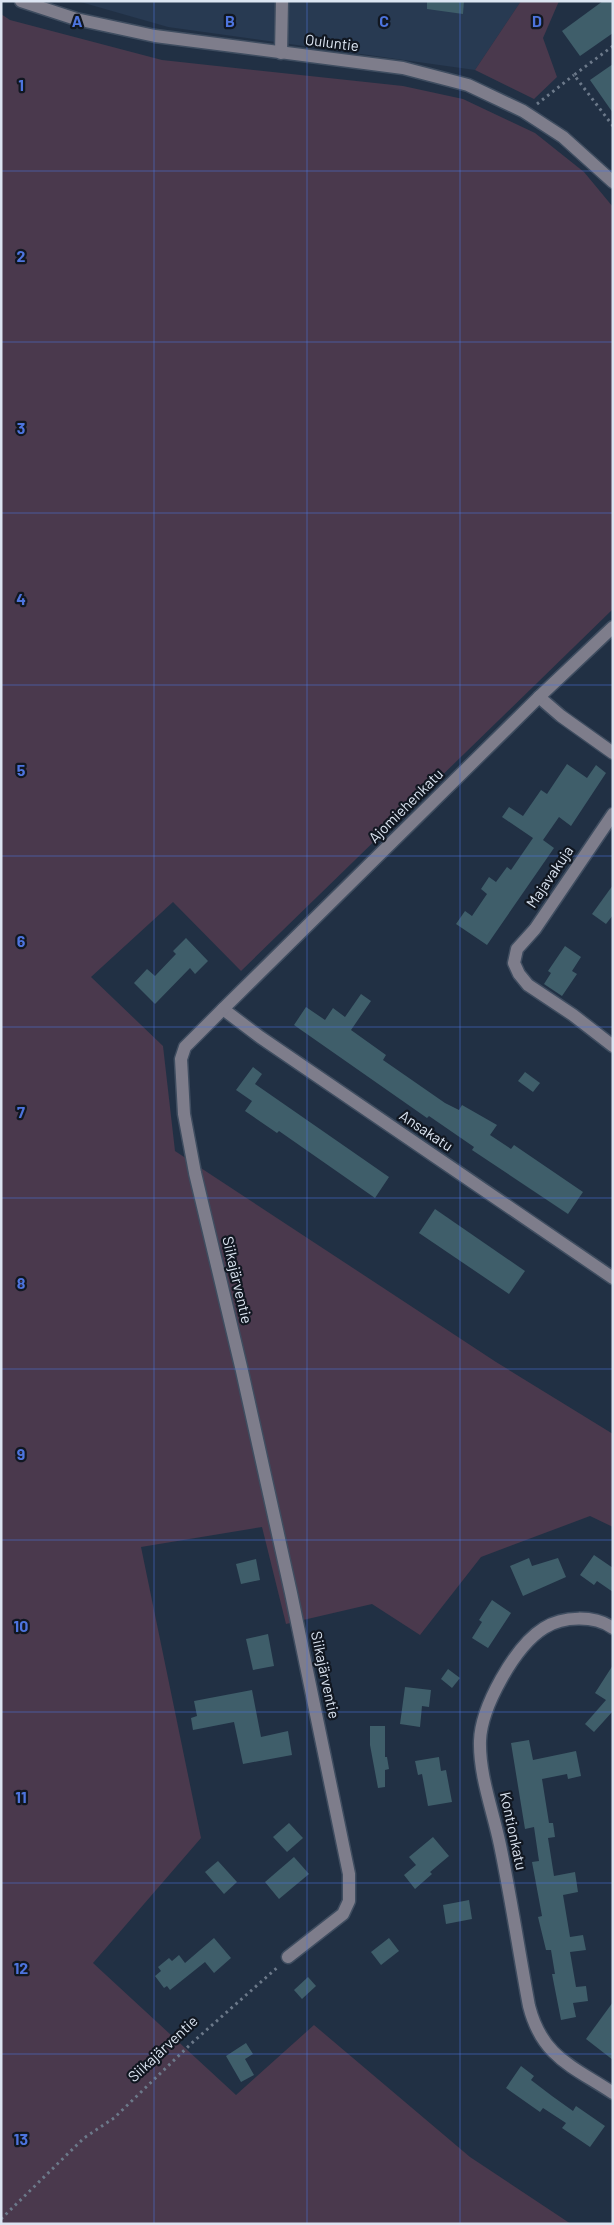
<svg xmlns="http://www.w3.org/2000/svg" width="614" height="2225" font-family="Barlow,sans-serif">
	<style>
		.built { fill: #283a52 }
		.green { fill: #4a394d }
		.building { fill: #3f5e6a }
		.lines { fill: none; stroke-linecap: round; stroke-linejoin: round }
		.minor-casing { stroke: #3f4d60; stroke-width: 15 }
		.path { stroke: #6c798a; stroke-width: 3; stroke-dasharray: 2.5 4; stroke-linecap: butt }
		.minor { stroke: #7e7d8b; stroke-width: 12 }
		.grid { fill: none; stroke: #4d74de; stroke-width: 1; stroke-opacity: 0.55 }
		.labels { text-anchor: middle; stroke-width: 4.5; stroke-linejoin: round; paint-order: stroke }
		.street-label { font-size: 15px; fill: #dce5f2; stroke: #111721 }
		.grid-label { font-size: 16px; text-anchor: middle; font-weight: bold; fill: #4d74de; stroke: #111721; stroke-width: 4.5; stroke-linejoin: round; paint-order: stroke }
	</style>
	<rect width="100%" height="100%" fill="#213044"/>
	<polygon class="built" points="77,1 521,1 475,70 168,27"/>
	<g class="green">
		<polygon points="521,1 559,1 543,38 557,77 534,99 475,70"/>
		<polygon points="1,14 10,20 162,60 403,86 463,99 535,133 584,172 613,207 613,609 241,971 173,902 91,977 163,1046 175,1151 496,1362 613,1434 613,1527 590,1516 481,1557 420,1635 372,1604 286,1624 262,1527 141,1547 201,1838 93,1963 236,2095 314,2025 470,2157 571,2224 1,2224"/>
	</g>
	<g class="building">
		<polygon points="427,1 464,1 463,14 427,9"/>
		<polygon points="603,1 613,1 613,33 580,56 562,31"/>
		<polygon points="613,64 613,113 590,80"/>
		<polygon points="567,764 587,778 596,765 606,773 571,826 559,817 543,840 554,848 487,945 456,924 465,911 472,916 487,894 481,889 489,877 496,882 507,867 511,870 533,838 502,817 509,807 523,816 541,790 547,794"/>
		<polygon points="613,885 613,915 606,924 592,914"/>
		<polygon points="186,938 208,961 195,974 190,968 155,1004 134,983 147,969 155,976 176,954 173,951"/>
		<polygon points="565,946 581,957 572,971 577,974 562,996 544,984 551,973 548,971"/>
		<polygon points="361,994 371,1001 351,1030 386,1055 383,1060 445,1103 459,1110 462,1105 497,1125 490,1135 511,1149 514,1145 583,1192 568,1214 472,1150 474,1147 429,1116 427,1118 294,1025 306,1007 325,1020 333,1008 345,1017"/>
		<polygon points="253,1067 262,1074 255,1084 389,1177 375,1198 279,1131 277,1133 245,1111 252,1101 236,1090"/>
		<polygon points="525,1072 540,1083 533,1092 518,1081"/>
		<polygon points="435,1209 525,1271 509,1294 419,1233"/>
		<polygon points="594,1555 613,1568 613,1592 597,1581 594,1585 580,1575"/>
		<polygon points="529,1558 532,1566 558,1558 566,1577 523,1596 510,1566"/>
		<polygon points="256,1559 260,1580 241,1584 236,1564"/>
		<polygon points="492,1600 511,1613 488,1648 472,1638 482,1622 479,1620"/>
		<polygon points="268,1634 274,1666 253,1670 246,1639"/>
		<polygon points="613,1665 613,1711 594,1732 585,1724 606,1700 595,1693"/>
		<polygon points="448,1669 460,1678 452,1688 441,1679"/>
		<polygon points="405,1687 431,1690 429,1707 422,1706 420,1727 400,1724"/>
		<polygon points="252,1690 261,1737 288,1731 292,1755 243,1764 234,1722 193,1730 191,1718 197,1716 194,1701"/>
		<polygon points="370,1726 385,1726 385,1757 387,1757 389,1769 385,1770 385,1787 378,1788 370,1745"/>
		<polygon points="529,1740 533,1760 576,1751 581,1776 568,1779 567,1774 542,1779 549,1823 553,1823 555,1837 548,1838 554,1876 575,1872 578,1892 563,1895 570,1937 583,1935 586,1950 570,1952 576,1987 586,1986 588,2001 573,2003 576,2017 561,2020 552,1974 555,1974 551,1950 546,1950 538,1917 542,1916 532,1862 539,1861 534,1827 525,1829 511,1743"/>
		<polygon points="439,1757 441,1771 446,1770 452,1802 428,1806 422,1774 418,1775 415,1761"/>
		<polygon points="289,1823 303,1838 287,1852 273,1837"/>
		<polygon points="433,1837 449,1856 430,1872 432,1874 415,1889 404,1875 416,1865 409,1857"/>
		<polygon points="294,1857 309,1874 279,1899 265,1882"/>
		<polygon points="218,1861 237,1882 224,1894 205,1872"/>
		<polygon points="469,1900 472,1919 446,1924 443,1905"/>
		<polygon points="214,1938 231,1958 214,1973 205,1962 170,1990 167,1986 164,1988 155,1976 161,1971 158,1967 169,1958 172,1961 179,1955 185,1963"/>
		<polygon points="389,1938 399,1951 381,1965 371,1952"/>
		<polygon points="308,1977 316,1986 302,1999 294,1990"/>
		<polygon points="613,2002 613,2060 586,2039"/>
		<polygon points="246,2043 253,2054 245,2059 254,2075 241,2082 226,2056"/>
		<polygon points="521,2066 534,2076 531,2080 552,2096 573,2111 576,2106 605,2126 590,2147 562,2128 566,2123 543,2108 540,2112 506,2088"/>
	</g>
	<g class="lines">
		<defs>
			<g id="minor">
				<polyline points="21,1 76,19 155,36 403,68 468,85 523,111 563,137 613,182"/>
				<polyline points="281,53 282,1"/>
				<polyline points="539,697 561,716 613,753"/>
				<polyline points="613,814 535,929 517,949 514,963 519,974 528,985 573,1015 613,1046"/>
				<polyline points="223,1009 260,1037 613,1278"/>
				<path d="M613,1628C594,1615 563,1616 544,1628C515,1646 481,1707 480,1741C479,1775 493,1811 500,1845C511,1898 519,1952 529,2006C542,2057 572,2066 613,2093"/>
				<polyline points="288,1957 343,1914 349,1901 349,1874 291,1593 242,1371 195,1173 184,1114 181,1059 185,1047 225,1007 539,697 613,627"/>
			</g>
		</defs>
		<use href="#minor" class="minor-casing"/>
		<g class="path">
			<polyline points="613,46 574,75 613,126"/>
			<polyline points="537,104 574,75"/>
			<polyline points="1,2219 84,2138 114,2118 194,2041 279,1966"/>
		</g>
		<use href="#minor" class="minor"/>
	</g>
	<path class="grid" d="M154,1V2224M307,1V2224M460,1V2224M1,171H613M1,342H613M1,513H613M1,685H613M1,856H613M1,1027H613M1,1198H613M1,1369H613M1,1540H613M1,1712H613M1,1883H613M1,2054H613"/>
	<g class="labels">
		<g class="street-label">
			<text transform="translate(332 43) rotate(7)" y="5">Ouluntie</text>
			<text transform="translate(406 806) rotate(-45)" y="5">Ajomiehenkatu</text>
			<text transform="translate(550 877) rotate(-56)" y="5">Majavakuja</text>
			<text transform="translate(426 1131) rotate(34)" y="5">Ansakatu</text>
			<text transform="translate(237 1280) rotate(77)" y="5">Siikajärventie</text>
			<text transform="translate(325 1675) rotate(78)" y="5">Siikajärventie</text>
			<text transform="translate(513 1831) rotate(78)" y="5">Kontionkatu</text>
			<text transform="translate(163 2049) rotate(-43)" y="5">Siikajärventie</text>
		</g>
	</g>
	<g class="grid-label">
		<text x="77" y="27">A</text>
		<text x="230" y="27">B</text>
		<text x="384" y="27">C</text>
		<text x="537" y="27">D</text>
		<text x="21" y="91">1</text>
		<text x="21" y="262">2</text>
		<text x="21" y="434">3</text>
		<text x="21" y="605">4</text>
		<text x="21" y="776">5</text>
		<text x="21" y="947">6</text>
		<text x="21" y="1118">7</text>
		<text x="21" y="1289">8</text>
		<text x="21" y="1460">9</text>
		<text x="21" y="1632">10</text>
		<text x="21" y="1803">11</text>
		<text x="21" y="1974">12</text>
		<text x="21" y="2145">13</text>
	</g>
	<rect width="614" height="2225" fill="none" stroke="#dce5f2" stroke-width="5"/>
</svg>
